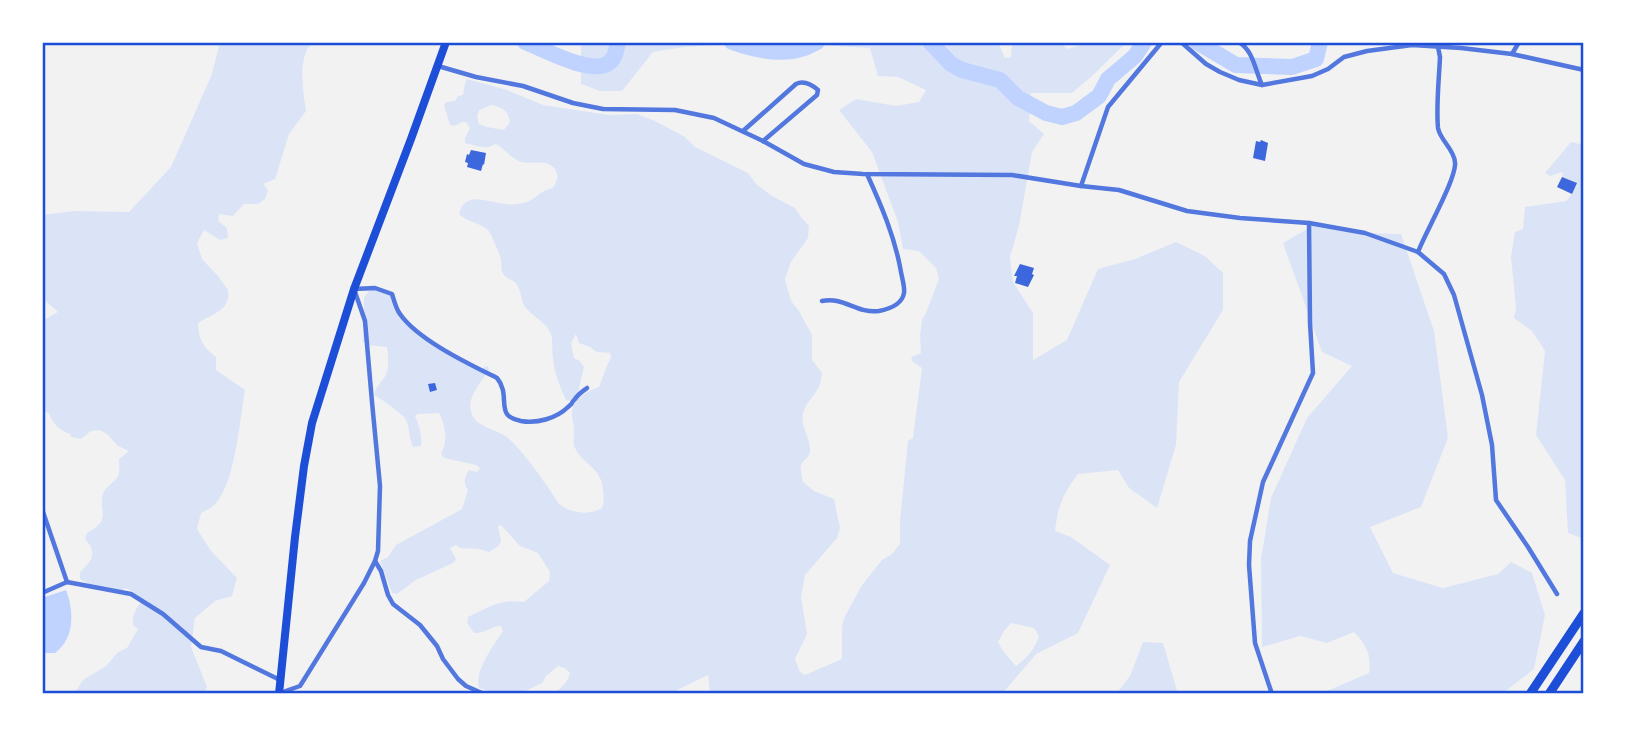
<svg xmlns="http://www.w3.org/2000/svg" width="1626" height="736" font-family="Spectral,serif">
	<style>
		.green { fill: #dbe4f7; fill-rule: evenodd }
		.water { fill: #bfd3fe }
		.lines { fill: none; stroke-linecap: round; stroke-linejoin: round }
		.river { stroke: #bfd3fe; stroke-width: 16 }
		.building { fill: #3d67dc }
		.minor { stroke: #5277de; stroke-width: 4.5 }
		.trunk { stroke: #1d4ed8; stroke-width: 8 }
		.motorway { stroke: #1d4ed8; stroke-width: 9 }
		.neatline { fill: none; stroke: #1d4ed8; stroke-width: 2.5 }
	</style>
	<rect width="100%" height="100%" fill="#f2f2f2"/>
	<g class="green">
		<path d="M220,42H313C297,56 303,91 306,111L289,134L275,179L263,184L268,190L265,199L258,204H244L233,216L219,214L218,221L227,228L228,238L220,240L204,230L197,243L202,259L218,276L228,290C228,294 229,298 227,302C223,312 207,317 198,323C199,340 203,347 216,357V370L245,390C240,419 235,484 215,504C212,508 205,511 201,513L197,529L211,551L237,578L232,596L215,601L195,618L191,647L207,687L204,694H74L83,680L106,666L118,652L127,648L138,629L133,625C132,615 136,608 142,601L132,591L125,588L121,591L92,586L80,579V572C92,561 98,553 85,539L87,533C113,519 98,512 103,494C105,486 114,484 118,476C120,471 119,465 119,459L129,451L118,446L107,434L99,430L91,431L81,439L71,437L70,434C60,431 52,423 49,413L42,411V321L58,312L42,298V215L74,211L129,212L171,167L212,74Z"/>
		<path d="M581,42H998L1005,58L1011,57L1012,42H1061L1067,49L1078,46V42H1127L1091,77L1072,93H1031L1029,121L1044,134L1032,152L1019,226L1010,257L1013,282L1033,313V360L1067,340L1098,269L1135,259L1176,242L1205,256L1223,273V310L1179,382L1176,445L1157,508L1129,488L1118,470L1078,474C1063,494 1058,506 1055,531L1071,537L1110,565L1078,633L1036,654L1002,694H710L708,675L669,694H558V690C564,685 568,681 570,673L565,668L558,666L546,676L542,683L519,694H492L488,691L479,688C474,671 494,645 503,631L501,626C491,626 485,634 474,633L467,623L468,617C489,607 499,599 524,602L549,581L550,572L538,553L520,546L501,525L498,526C501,542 505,543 489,552L479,549L460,548L456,545L450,548L456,559L453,563L416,580L397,594L392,593L380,561L388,557L396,545L462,509L468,490C463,482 464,478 469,470L477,472L480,468L476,465L444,458L441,454C448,440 446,427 439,413L418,414L415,416C420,426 422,435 421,446L413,447C409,439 409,424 406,420C404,415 380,398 374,395C376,385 384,381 387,372C389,366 388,354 387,347L366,345L363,341L364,298L371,288L393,293L400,317L419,336L479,369L488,366L489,370C481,382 465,399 472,414C477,428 498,429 508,438C525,453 547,485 559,504C571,513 589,516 602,508C604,502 604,498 603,492C603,467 582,465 574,446C573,441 574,434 574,429C574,424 571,418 572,412C573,398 588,391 599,387L606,368L611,357L610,353L597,352L590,347L579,343L576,334L571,343L574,358L580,361L584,367L578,393L570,401L566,400C560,387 554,372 553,358C551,349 554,339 550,332C545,322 534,317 527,309C521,303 522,296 519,289C515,278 509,281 504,275C500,270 502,265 501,259C500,255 491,233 488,230C480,223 468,222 459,214C465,189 489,203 506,204C512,205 523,204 529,201C538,197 541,190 553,188C557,181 560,175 554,168C544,157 528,167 517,160C508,156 504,147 495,144C486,151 476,145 465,143V138L470,128L466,122H462L455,126L450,125L444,105L446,102L455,101L458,96L463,95L465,83L467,79L507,90L543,105L609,115L637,114L655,121L685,137L695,147L748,173L756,184L772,196L795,208L801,217L809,226L808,238L791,262L785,279L791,301L799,311L812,335V360L822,373C821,377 821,381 820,384C817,394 807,400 803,413C800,427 811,438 810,451C809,458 803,460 801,465C800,470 802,477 803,482L814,491L834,499L840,528L837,538L805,575L801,597L807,634L795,659L800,672L805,675L842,659V627L844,618L862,585L882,560L892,554L900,544V521L908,441L913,438L922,368L913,362L911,357L921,353L920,335L922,320L926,313L939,279L936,268L919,251L903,249L898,222L872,152L839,110L856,99L896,106L919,102L926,90L898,77L878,76L870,48L768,42L684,47L653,52L622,91H600L581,84ZM492,105C503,108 508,110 510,122L504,130L487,127L479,124L477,117L479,110ZM1011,623L1034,628L1039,636C1034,650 1028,657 1016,666L1003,651L998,642L1004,631Z"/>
		<polygon points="1571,142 1584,145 1584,539 1568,533 1565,480 1536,435 1545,351 1532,331 1514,318 1516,308 1511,257 1515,232 1523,229 1525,207 1566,201 1572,194 1577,183 1562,177 1563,174 1561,172 1550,176 1545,173"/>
		<path d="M1314,225L1365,233L1401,234L1434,331L1448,438L1421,507L1370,527L1393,573L1443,588L1498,574L1511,562L1532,573L1545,615L1534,669L1502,694H1320L1369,673C1372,656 1366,644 1354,632L1327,643L1300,636L1262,647L1261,559L1271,498L1307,418L1352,366L1322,352L1283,243Z"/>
		<polygon points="1143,642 1163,643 1178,694 1116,694 1130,676"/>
	</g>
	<path class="water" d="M66,590C74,611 75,638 55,653H42V598Z"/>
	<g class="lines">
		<g class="river">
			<path d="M525,42C544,49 593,77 610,62C616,57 616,50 618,42"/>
			<path d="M732,42C752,49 779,56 801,49C806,48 812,44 817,42"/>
			<polyline points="930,42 951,64 962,70 1000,80 1018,98 1046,113 1062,117 1076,113 1099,96 1108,79 1135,56 1144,42"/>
			<polyline points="1197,42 1236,65 1292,67 1316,59 1320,42"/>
		</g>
	</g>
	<g class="building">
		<polygon points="1261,140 1268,143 1265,161 1253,158 1256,141 1260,142"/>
		<polygon points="471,150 486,153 484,165 483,164 481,171 467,167 468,163 465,162 467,154 469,155"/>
		<polygon points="1562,177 1577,183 1572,194 1557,187"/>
		<polygon points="1020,264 1034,268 1032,274 1034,275 1028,287 1015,283 1017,276 1014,276"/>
		<polygon points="435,383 437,390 430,392 428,384"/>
	</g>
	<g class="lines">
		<g class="minor">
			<polyline points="1181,42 1206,64 1220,72 1239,80 1262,85 1312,76 1328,69 1344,57 1367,51 1412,45 1461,48 1512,54 1584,70"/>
			<path d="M1238,42C1253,49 1255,70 1262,85"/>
			<polyline points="1512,54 1519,42"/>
			<polyline points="438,66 476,77 523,86 573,103 603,109 675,110 714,118 763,141 804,164 834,172 863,174 1012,175 1081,186 1119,190 1187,211 1240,218 1309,223 1365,233 1418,252 1444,274 1454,295 1482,395 1492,445 1496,500 1528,547 1557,594"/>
			<path d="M743,131L796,84C804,80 811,84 818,90L817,95L763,141"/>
			<polyline points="1081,186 1108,107 1162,42"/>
			<path d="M1418,252C1425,233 1457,178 1455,162C1454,149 1440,140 1438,128C1436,105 1439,80 1440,57L1438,47"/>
			<path d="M822,301C843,296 857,314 879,311C889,309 902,305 904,293C905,287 902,278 901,272C895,237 881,205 867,174"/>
			<polyline points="42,509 67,582"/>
			<polyline points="375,561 381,571 388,595 393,604 420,625 437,646 443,659 458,679 466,686 484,694"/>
			<polyline points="42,593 67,582 131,594 163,614 201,647 221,651 280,680"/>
			<path d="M280,693L300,686L364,583L375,561L378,551L380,486L372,402L365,321L354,289L375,288L392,294C394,300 396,309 400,314C418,340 469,364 497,378C508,391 501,406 507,414C509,418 517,420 521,421C537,424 557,418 568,407C575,401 569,405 575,399C578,394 583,391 587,388"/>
			<polyline points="1272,694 1255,643 1249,565 1250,541 1263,482 1313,373 1310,323 1309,223"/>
		</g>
		<polyline class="trunk" points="279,694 295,537 304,466 312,423 354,289 411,139 446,42"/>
		<g class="motorway">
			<polyline points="1530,694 1584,613"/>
			<polyline points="1549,694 1584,641"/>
		</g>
	</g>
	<rect width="1626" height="736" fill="none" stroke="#ffffff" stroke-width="88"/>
	<rect x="44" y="44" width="1538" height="648" class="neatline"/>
</svg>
